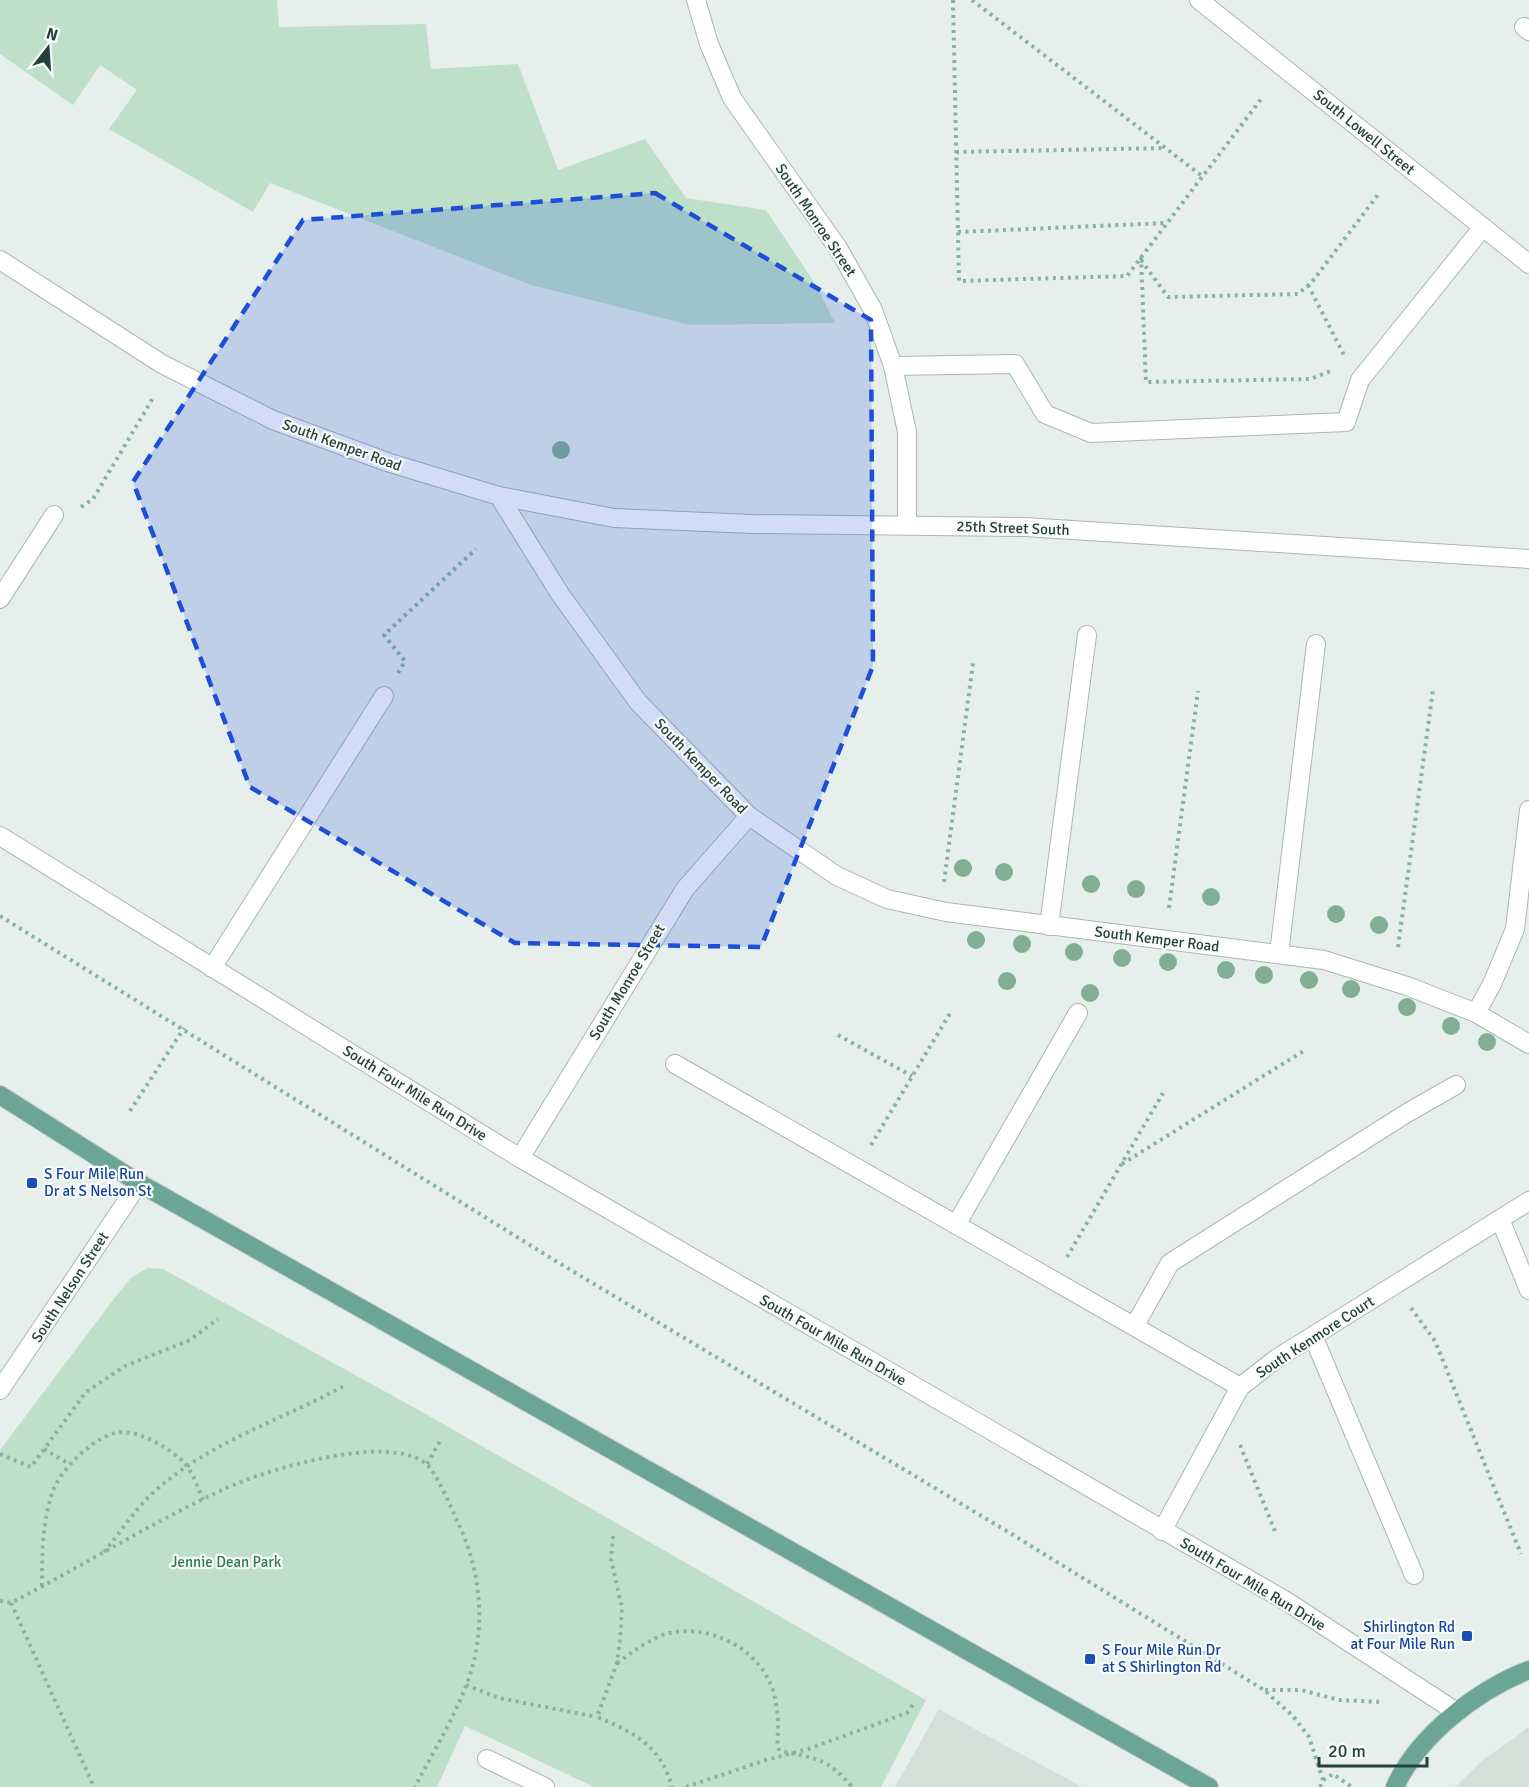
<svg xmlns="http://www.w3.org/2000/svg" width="1529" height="1787" font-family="Signika,sans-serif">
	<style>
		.built { fill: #d4dfda }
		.green { fill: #bfe0c8 }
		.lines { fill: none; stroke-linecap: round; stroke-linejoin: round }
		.minor-casing { stroke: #a8b8b2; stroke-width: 20 }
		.major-casing { stroke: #c2cac8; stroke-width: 20 }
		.path { stroke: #86b3a5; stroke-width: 4; stroke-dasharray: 3 4.5; stroke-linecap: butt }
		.minor { stroke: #fff; stroke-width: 18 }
		.major { stroke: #6aa596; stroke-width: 18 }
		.tree { fill: #80af93 }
		.marked { fill: #1d4ed8; fill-opacity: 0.2; stroke: #1d4ed8; stroke-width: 4.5; stroke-dasharray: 12 8; stroke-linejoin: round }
		.transit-dot { fill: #1a4fb4; stroke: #f7fbf9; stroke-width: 2 }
		.labels { text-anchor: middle; stroke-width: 4.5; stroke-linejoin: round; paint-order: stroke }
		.street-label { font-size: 15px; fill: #24423a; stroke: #f7fbf9 }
		.transit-label { font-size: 15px; fill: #164399; stroke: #f7fbf9; text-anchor: start }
		.park-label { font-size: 15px; fill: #2d7a4b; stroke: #f7fbf9 }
	</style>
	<rect width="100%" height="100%" fill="#e6efeb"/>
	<g class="built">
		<polygon points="939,1709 949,1715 1082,1787 895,1787"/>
		<polygon points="1529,1727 1529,1787 1455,1787 1483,1760"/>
	</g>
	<g class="green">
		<polygon points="0,0 277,0 279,27 426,24 431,69 518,64 558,170 645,139 686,198 766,210 816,285 835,323 690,325 531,285 270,183 253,212 109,129 137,90 100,65 73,105 0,54"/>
		<polygon points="148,1268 163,1269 424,1413 926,1700 881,1787 594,1787 465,1726 437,1787 0,1787 0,1450 116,1296 132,1277"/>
	</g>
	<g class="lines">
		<defs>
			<g id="minor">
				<polyline points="696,0 709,44 732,98 838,248 873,310 893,366 907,432 907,524"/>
				<polyline points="1199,0 1529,264"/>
				<polyline points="1524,27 1529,31"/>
				<polyline points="0,260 162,364 273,420 387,462 499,496 614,518 752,524 1025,527 1529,559"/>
				<polyline points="893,366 1015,364 1045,414 1091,433 1346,422 1360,380 1483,227"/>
				<polyline points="499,496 560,594 638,702 749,816 837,876 887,899 946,912 1324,960 1407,986 1476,1013 1529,1044"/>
				<polyline points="0,599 54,515"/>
				<polyline points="0,836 520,1158 1286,1601 1455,1711"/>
				<polyline points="1049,926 1087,635"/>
				<polyline points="1279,954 1316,644"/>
				<polyline points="212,968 384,696"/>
				<polyline points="1476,1013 1492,984 1515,929 1529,810"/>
				<polyline points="675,1064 1240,1387"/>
				<polyline points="520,1158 685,889 749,816"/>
				<polyline points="1500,1219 1529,1290"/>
				<polyline points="956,1225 1078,1013"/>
				<polyline points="1135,1325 1170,1263 1407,1113 1456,1085"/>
				<polyline points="1313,1336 1414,1575"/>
				<polyline points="0,1390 139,1183"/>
				<polyline points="1162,1531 1240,1387 1276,1359 1529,1201"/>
				<polyline points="487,1759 545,1787"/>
			</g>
			<g id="major">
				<polyline points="0,1095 139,1183 1209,1787"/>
				<path d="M1395,1787C1418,1736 1477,1690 1529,1670"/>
			</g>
		</defs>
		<use href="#minor" class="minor-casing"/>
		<use href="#major" class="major-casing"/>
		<g class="path">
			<polyline points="953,0 959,281 1127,276 1262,98"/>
			<polyline points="972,0 1202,176"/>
			<polyline points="956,152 1166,148"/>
			<polyline points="958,232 1166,223"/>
			<polyline points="1141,257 1146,382 1311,379 1333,370"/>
			<polyline points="1141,260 1168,297 1298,294 1312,282 1380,192"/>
			<polyline points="1308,285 1345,357"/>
			<polyline points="81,507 93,499 153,398"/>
			<polyline points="398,673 405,661 384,635 476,549"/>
			<polyline points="944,882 973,663"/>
			<polyline points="1169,908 1198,691"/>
			<polyline points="0,916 554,1260 1010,1533 1264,1690 1293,1716 1309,1737 1323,1780"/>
			<polyline points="1398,947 1433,690"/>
			<polyline points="838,1035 912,1076"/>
			<polyline points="130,1111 184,1028"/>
			<polyline points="871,1145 952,1010"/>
			<polyline points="1122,1164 1305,1050"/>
			<polyline points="1067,1257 1163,1093"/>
			<polyline points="1411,1308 1435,1341 1521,1554"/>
			<polyline points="1240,1445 1275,1531"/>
			<polyline points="44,1449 69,1464"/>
			<polyline points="0,1454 31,1467 86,1392 125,1366 190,1340 218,1319"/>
			<polyline points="427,1464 440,1441"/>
			<path d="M613,1536L611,1559L622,1608L620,1640L617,1663L597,1717C634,1732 661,1746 672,1787"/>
			<path d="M104,1552C120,1533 135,1509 154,1492C210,1441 280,1421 346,1385"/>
			<path d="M42,1586C42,1554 42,1522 53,1491C61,1469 92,1439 115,1433C137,1428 170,1448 184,1463C193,1472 198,1488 203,1500"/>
			<path d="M0,1601L11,1603C82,1566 151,1523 224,1489C265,1470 386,1433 425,1463C437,1472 451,1508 458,1523C482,1572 487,1634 466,1686C453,1720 432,1754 415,1787"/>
			<polyline points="11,1603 94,1787"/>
			<path d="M617,1663C631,1653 644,1643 660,1636C698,1621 750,1642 768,1679C776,1693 778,1713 778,1729C778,1736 776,1745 780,1751C817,1759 826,1757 852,1787"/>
			<polyline points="466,1685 499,1698 597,1717"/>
			<polyline points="1265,1690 1301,1690 1339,1700 1382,1702"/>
			<polyline points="1323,1780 1333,1774 1352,1787"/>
			<polyline points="686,1787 766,1760 808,1749 907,1713 915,1701"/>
			<polyline points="1320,1787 1323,1780"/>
		</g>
		<use href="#minor" class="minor"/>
		<use href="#major" class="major"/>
	</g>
	<g class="tree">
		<circle cx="561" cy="450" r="9"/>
		<circle cx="963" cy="868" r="9"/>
		<circle cx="1004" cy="872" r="9"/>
		<circle cx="1091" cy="884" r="9"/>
		<circle cx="1136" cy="889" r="9"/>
		<circle cx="1211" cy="897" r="9"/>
		<circle cx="1336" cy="914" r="9"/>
		<circle cx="1379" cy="925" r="9"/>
		<circle cx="976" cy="940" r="9"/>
		<circle cx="1022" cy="944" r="9"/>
		<circle cx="1074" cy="952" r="9"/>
		<circle cx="1122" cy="958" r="9"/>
		<circle cx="1168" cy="962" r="9"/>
		<circle cx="1226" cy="970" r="9"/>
		<circle cx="1264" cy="975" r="9"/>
		<circle cx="1309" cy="980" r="9"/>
		<circle cx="1007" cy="981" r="9"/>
		<circle cx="1351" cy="989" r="9"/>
		<circle cx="1090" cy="993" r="9"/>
		<circle cx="1407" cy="1007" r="9"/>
		<circle cx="1451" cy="1026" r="9"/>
		<circle cx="1487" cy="1042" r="9"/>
	</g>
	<path class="marked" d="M655,193L871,320L873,666L761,947L515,943L250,787L133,482L303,220Z"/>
	<g class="transit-dot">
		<rect x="26" y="1177" width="12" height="12" rx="3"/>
		<rect x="1461" y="1630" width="12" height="12" rx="3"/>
		<rect x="1084" y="1653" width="12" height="12" rx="3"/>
	</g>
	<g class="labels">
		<g class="street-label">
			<text transform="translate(1364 132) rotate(39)" y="5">South Lowell Street</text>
			<text transform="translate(816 220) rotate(56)" y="5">South Monroe Street</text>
			<text transform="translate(342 445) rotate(20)" y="5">South Kemper Road</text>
			<text transform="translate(1013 528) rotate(2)" y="5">25th Street South</text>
			<text transform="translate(701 766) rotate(46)" y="5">South Kemper Road</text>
			<text transform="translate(1157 939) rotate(7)" y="5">South Kemper Road</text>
			<text transform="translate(627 982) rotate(-59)" y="5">South Monroe Street</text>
			<text transform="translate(415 1093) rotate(32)" y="5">South Four Mile Run Drive</text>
			<text transform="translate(70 1287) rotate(-57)" y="5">South Nelson Street</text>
			<text transform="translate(1315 1337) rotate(-33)" y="5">South Kenmore Court</text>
			<text transform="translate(833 1340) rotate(30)" y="5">South Four Mile Run Drive</text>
			<text transform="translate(1253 1584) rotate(31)" y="5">South Four Mile Run Drive</text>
		</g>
		<g class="transit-label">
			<text x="44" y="1179">S Four Mile Run<tspan x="44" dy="17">Dr at S Nelson St</tspan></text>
			<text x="1455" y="1632" text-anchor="end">Shirlington Rd<tspan x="1455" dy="17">at Four Mile Run</tspan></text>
			<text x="1102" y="1655">S Four Mile Run Dr<tspan x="1102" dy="17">at S Shirlington Rd</tspan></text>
		</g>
		<g class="park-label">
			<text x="226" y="1567">Jennie Dean Park</text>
		</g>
	</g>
	<g transform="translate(48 48) rotate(17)" stroke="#f7fbf9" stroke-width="4.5" paint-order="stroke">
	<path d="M0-4.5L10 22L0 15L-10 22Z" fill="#24423a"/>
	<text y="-9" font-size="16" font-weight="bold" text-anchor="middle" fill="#24423a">N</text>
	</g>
	<path d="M1319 1757v9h108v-9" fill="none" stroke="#24423a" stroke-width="3"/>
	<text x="1328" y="1757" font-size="18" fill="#24423a" stroke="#f7fbf9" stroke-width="4.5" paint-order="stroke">20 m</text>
</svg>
